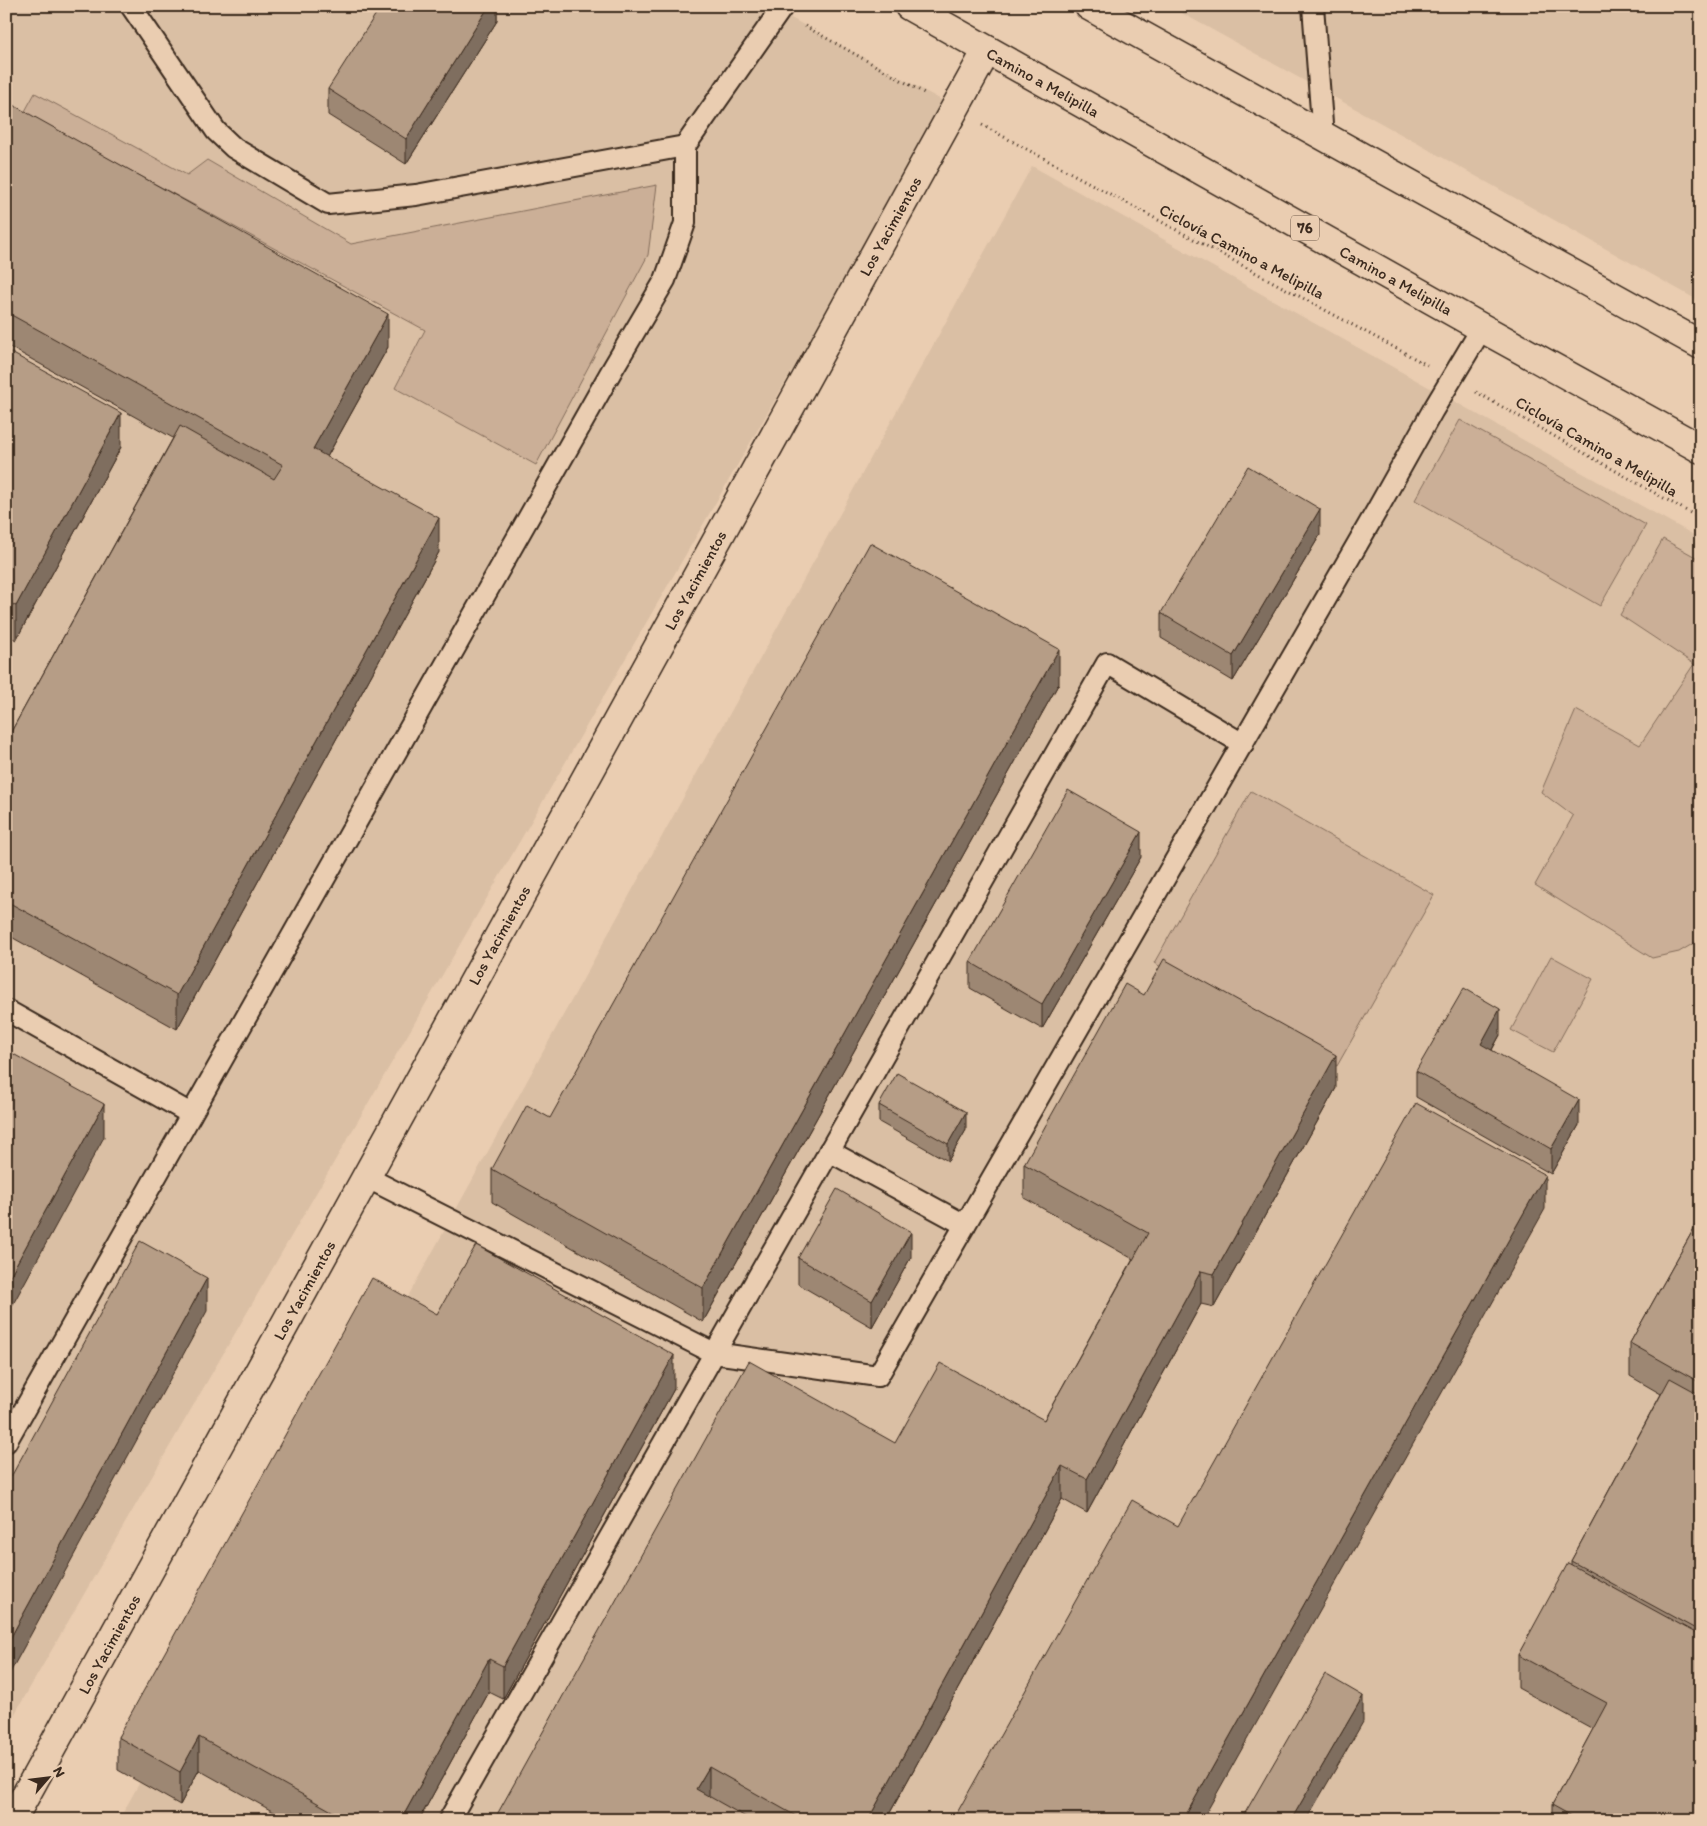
<svg xmlns="http://www.w3.org/2000/svg" width="1707" height="1826" font-family="Itim,sans-serif">
	<style>
		.built { fill: #dabfa4 }
		.green { fill: #cbaf97; stroke: #836c5a }
		.lines { fill: none; stroke-linecap: round; stroke-linejoin: round }
		.lane-casing { stroke: #3b2a1e; stroke-width: 24 }
		.street-casing { stroke: #3b2a1e; stroke-width: 31 }
		.primary-casing { stroke: #3b2a1e; stroke-width: 31 }
		.path { stroke: #3b2a1e; stroke-width: 3; stroke-dasharray: 1 4; stroke-linecap: butt }
		.lane { stroke: #eacdb1; stroke-width: 20 }
		.street { stroke: #eacdb1; stroke-width: 28 }
		.primary { stroke: #eacdb1; stroke-width: 28 }
		.wall { fill: #9d8773; stroke: #3b2a1e }
		.shaded-wall { fill: #7f6e5e; stroke: #3b2a1e }
		.building { fill: #b69d86; stroke: #3b2a1e }
		.labels { text-anchor: middle; stroke-width: 4.5; stroke-linejoin: round; paint-order: stroke }
		.shield { fill: #eacdb1; stroke: #705b4a; stroke-width: 1 }
		.shield-label { font-size: 15px; font-weight: bold; fill: #3b2a1e }
		.street-label { font-size: 16px; fill: #3b2a1e; stroke: #eacdb1 }
	</style>
	<rect width="100%" height="100%" fill="#eacdb1"/>
	<filter id="ink" filterUnits="userSpaceOnUse"><feTurbulence type="fractalNoise" baseFrequency=".02" numOctaves="2"/><feDisplacementMap in="SourceGraphic" scale="10" xChannelSelector="R" yChannelSelector="G"/><feConvolveMatrix kernelMatrix="1 2 1 2 8 2 1 2 1" color-interpolation-filters="sRGB"/></filter>
	<g filter="url(#ink)">
		<g class="built">
			<polygon points="6,6 769,6 947,103 6,1729"/>
			<polygon points="1169,6 1701,6 1701,302 1354,108"/>
			<polygon points="1032,166 1701,539 1701,1820 119,1820"/>
		</g>
		<g class="green">
			<polygon points="35,93 187,175 207,160 351,244 657,185 648,255 536,465 395,388 425,330 24,113"/>
			<polygon points="1460,420 1646,525 1600,606 1415,500"/>
			<polygon points="1663,539 1701,560 1701,939 1679,952 1652,958 1535,885 1573,816 1541,792 1576,710 1640,745 1694,664 1620,615"/>
			<polygon points="1251,791 1434,895 1337,1066 1154,963"/>
			<polygon points="1551,956 1593,979 1553,1052 1511,1030"/>
		</g>
		<g class="lines">
			<defs>
				<g id="lane">
					<polyline points="131,6 216,131 234,148 328,204 416,195 685,146"/>
					<polyline points="1313,6 1323,137"/>
					<polyline points="6,1010 191,1114"/>
					<polyline points="829,1151 965,1225"/>
					<polyline points="366,1177 714,1353 878,1376 1377,510 1433,410 1482,328"/>
					<polyline points="6,1442 612,370 665,280 685,223 685,146 783,6"/>
					<polyline points="449,1820 1107,663 1243,744"/>
				</g>
				<polyline id="street" points="12,1820 987,50"/>
				<g id="primary">
					<polyline points="909,6 1482,328 1701,449"/>
					<polyline points="1089,6 1701,345"/>
				</g>
			</defs>
			<use href="#lane" class="lane-casing"/>
			<use href="#street" class="street-casing"/>
			<use href="#primary" class="primary-casing"/>
			<g class="path">
				<polyline points="805,26 926,94"/>
				<polyline points="982,125 1427,365"/>
				<polyline points="1476,392 1701,519"/>
			</g>
			<use href="#lane" class="lane"/>
			<use href="#street" class="street"/>
			<use href="#primary" class="primary"/>
		</g>
		<g class="wall">
			<polygon points="497,6 497,21 406,164 328,115 328,89"/>
			<polygon points="6,101 388,347 327,457 439,552 177,1029 6,934 6,741 173,438 6,345"/>
			<polygon points="6,350 121,447 16,640 6,634"/>
			<polygon points="1320,535 1233,681 1161,638 1161,613"/>
			<polygon points="1059,683 703,1322 492,1202 492,1169"/>
			<polygon points="1141,857 1042,1029 970,988 970,962"/>
			<polygon points="1144,995 1336,1088 1214,1307 1201,1304 1087,1513 1062,1499 886,1820 494,1820 895,1443 1044,1420 1133,1259 1024,1198 1024,1164"/>
			<polygon points="1500,1035 1492,1050 1579,1125 1551,1174 1416,1097 1416,1071"/>
			<polygon points="879,1105 966,1130 948,1161 879,1122"/>
			<polygon points="1701,1216 1701,1820 1552,1820 1552,1805 1593,1729 1518,1688 1518,1655 1571,1565 1571,1561 1661,1394 1630,1376 1630,1343"/>
			<polygon points="911,1257 872,1327 798,1284 798,1258"/>
			<polygon points="437,1314 674,1389 503,1699 489,1692 419,1820 288,1820 199,1770 180,1805 118,1770 118,1737"/>
		</g>
		<g class="shaded-wall">
			<polygon points="6,6 12,6 12,14 6,24"/>
			<polygon points="489,6 497,6 497,21 406,164 406,139"/>
			<polygon points="388,314 388,347 313,482 313,449"/>
			<polygon points="121,413 121,447 16,640 16,606"/>
			<polygon points="1320,509 1320,535 1233,681 1233,656"/>
			<polygon points="439,518 439,552 177,1029 177,995"/>
			<polygon points="1059,649 1059,683 703,1322 703,1288"/>
			<polygon points="1141,832 1141,857 1042,1029 1042,1004"/>
			<polygon points="1500,1009 1500,1035 1481,1069 1481,1044"/>
			<polygon points="1336,1055 1336,1088 1214,1307 1214,1274"/>
			<polygon points="1579,1100 1579,1125 1551,1174 1551,1149"/>
			<polygon points="104,1104 104,1137 6,1317 6,1283"/>
			<polygon points="966,1112 966,1130 948,1161 948,1144"/>
			<polygon points="1545,1175 1545,1209 1202,1820 1183,1820"/>
			<polygon points="911,1232 911,1257 872,1327 872,1301"/>
			<polygon points="1201,1271 1201,1304 1087,1513 1087,1479"/>
			<polygon points="207,1278 207,1311 6,1680 6,1646"/>
			<polygon points="674,1355 674,1389 503,1699 503,1666"/>
			<polygon points="1062,1466 1062,1499 886,1820 868,1820"/>
			<polygon points="489,1659 489,1692 419,1820 401,1820"/>
			<polygon points="1363,1696 1363,1722 1306,1820 1291,1820"/>
			<polygon points="199,1737 199,1770 180,1805 180,1772"/>
			<polygon points="709,1767 709,1801 696,1789"/>
		</g>
		<g class="building">
			<polygon points="381,6 489,6 406,139 328,89"/>
			<polygon points="6,101 388,314 313,449 439,518 177,995 6,901 6,741 180,426 274,479 283,465 6,312"/>
			<polygon points="6,350 121,413 16,606 6,601"/>
			<polygon points="1248,466 1320,509 1233,656 1161,613"/>
			<polygon points="870,543 1059,649 703,1288 492,1169 527,1105 550,1118"/>
			<polygon points="1068,790 1141,832 1042,1004 970,962"/>
			<polygon points="1164,959 1336,1055 1214,1274 1201,1271 1087,1479 1062,1466 868,1820 803,1820 709,1767 696,1789 751,1820 494,1820 749,1361 895,1443 940,1363 1044,1420 1148,1233 1024,1164 1125,984 1144,995"/>
			<polygon points="1464,988 1500,1009 1481,1044 1579,1100 1551,1149 1416,1071"/>
			<polygon points="6,1050 104,1104 6,1283"/>
			<polygon points="897,1073 966,1112 948,1144 879,1105"/>
			<polygon points="1416,1103 1545,1175 1183,1820 953,1820 1132,1500 1178,1526"/>
			<polygon points="837,1189 911,1232 872,1301 798,1258"/>
			<polygon points="1701,1216 1701,1383 1630,1343"/>
			<polygon points="140,1241 207,1278 6,1646 6,1486"/>
			<polygon points="476,1245 674,1355 503,1666 489,1659 401,1820 348,1820 199,1737 180,1772 118,1737 372,1278 437,1314"/>
			<polygon points="1670,1378 1701,1395 1701,1632 1571,1561"/>
			<polygon points="1568,1563 1701,1636 1701,1820 1579,1820 1552,1805 1607,1703 1518,1655"/>
			<polygon points="1325,1674 1363,1696 1291,1820 1241,1820"/>
		</g>
	</g>
	<g class="labels">
		<rect class="shield" x="1291" y="215.5" width="28" height="25" rx="4"/>
		<g class="shield-label">
			<text x="1305" y="233">76</text>
		</g>
		<g class="street-label">
			<text transform="translate(1043 82) rotate(29)" y="6">Camino a Melipilla</text>
			<text transform="translate(890 226) rotate(-61)" y="6">Los Yacimientos</text>
			<text transform="translate(1242 251) rotate(28)" y="6">Ciclovía Camino a Melipilla</text>
			<text transform="translate(1396 280) rotate(29)" y="6">Camino a Melipilla</text>
			<text transform="translate(1597 446) rotate(30)" y="6">Ciclovía Camino a Melipilla</text>
			<text transform="translate(695 580) rotate(-61)" y="6">Los Yacimientos</text>
			<text transform="translate(499 935) rotate(-61)" y="6">Los Yacimientos</text>
			<text transform="translate(304 1290) rotate(-61)" y="6">Los Yacimientos</text>
			<text transform="translate(109 1644) rotate(-61)" y="6">Los Yacimientos</text>
		</g>
	</g>
	<rect width="1707" height="1826" fill="none" stroke="#eacdb1" stroke-width="25"/>
	<rect x="12" y="12" width="1682" height="1801" fill="none" stroke="#3b2a1e" stroke-width="2" filter="url(#ink)"/>
	<g transform="translate(48 1778) rotate(62)" stroke="#eacdb1" stroke-width="4" paint-order="stroke">
	<path d="M0-4L9 19L0 12L-9 19Z" fill="#3b2a1e"/>
	<text y="-8" font-size="14" font-weight="bold" text-anchor="middle" fill="#3b2a1e">N</text>
	</g>
</svg>
